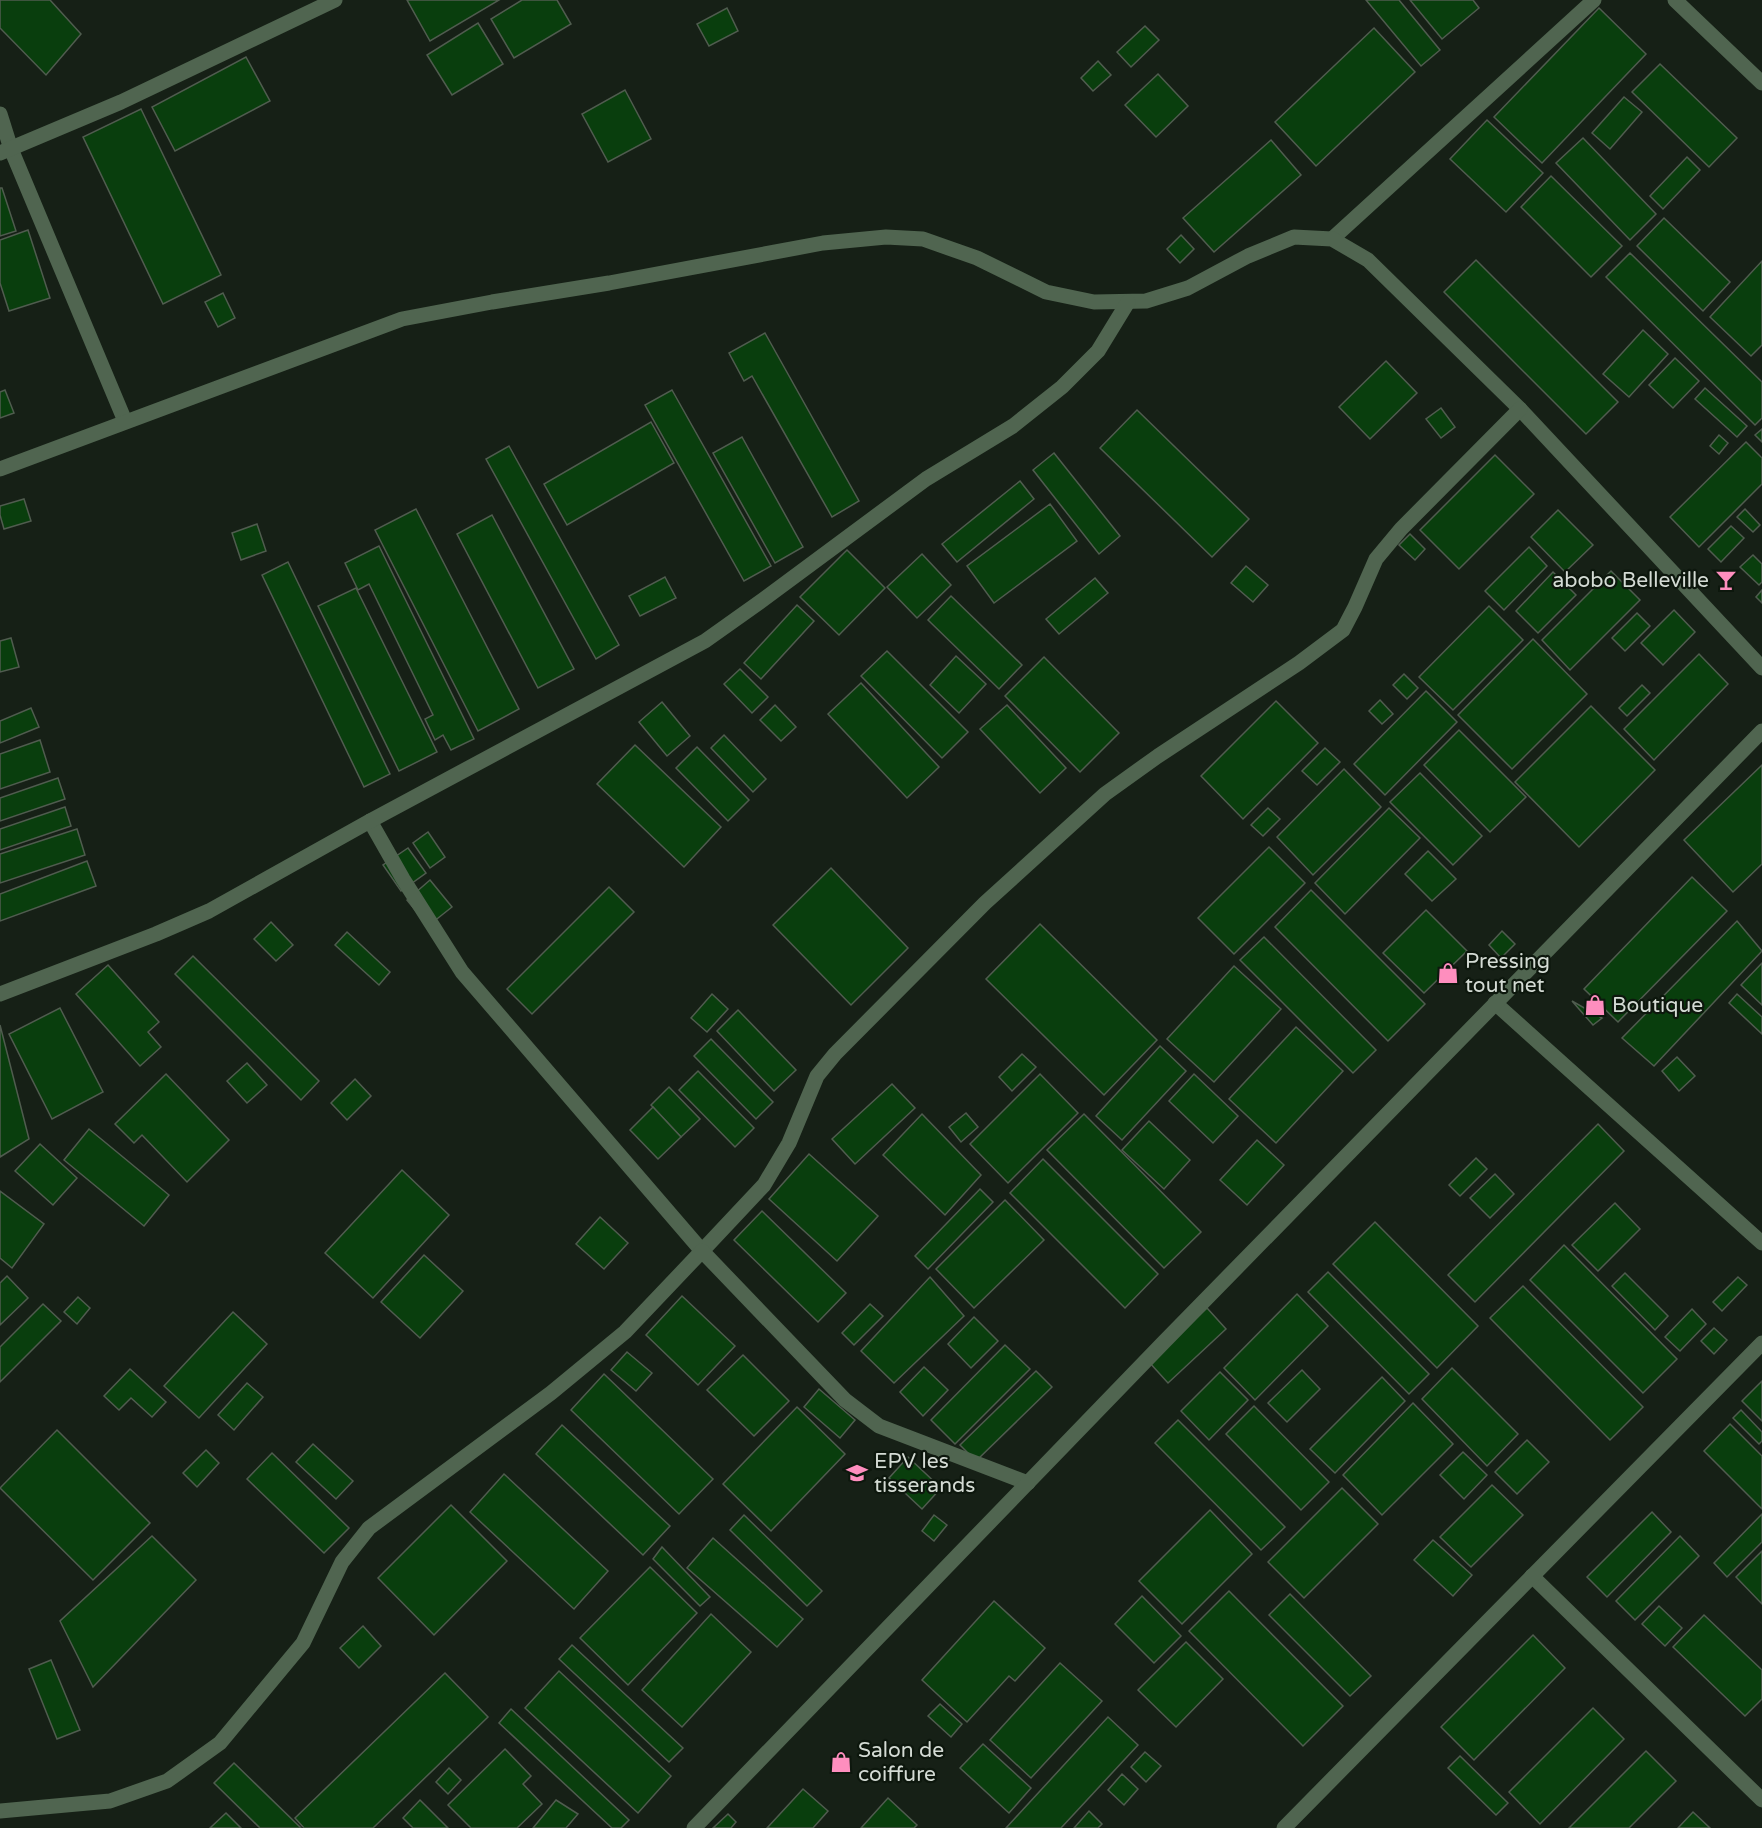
<svg xmlns="http://www.w3.org/2000/svg" width="1762" height="1828" font-family="'Varela Round',sans-serif">
	<style>
		.building { fill: #093e0d; stroke: #505c4f; stroke-width: 1.5 }
		.lines { fill: none; stroke-linecap: round; stroke-linejoin: round }
		.street { stroke: #506550; stroke-width: 15 }
		.labels { text-anchor: middle; stroke-width: 4.5; stroke-linejoin: round; paint-order: stroke }
		.poi-label { font-size: 21px; fill: #d4dbd4; stroke: #0d170d; text-anchor: start }
	</style>
	<rect width="100%" height="100%" fill="#162016"/>
	<g class="building">
		<polygon points="0,0 50,0 81,34 46,75 0,28"/>
		<polygon points="407,0 499,0 430,41"/>
		<polygon points="522,0 557,0 571,24 514,58 491,19"/>
		<polygon points="1366,0 1399,0 1440,50 1421,66"/>
		<polygon points="1410,0 1473,0 1479,8 1442,39"/>
		<polygon points="727,8 738,31 709,46 697,24"/>
		<polygon points="1599,8 1646,54 1542,163 1494,117"/>
		<polygon points="478,23 503,64 452,95 427,55"/>
		<polygon points="1145,26 1159,40 1131,67 1117,52"/>
		<polygon points="1374,28 1415,72 1316,166 1275,122"/>
		<polygon points="246,57 270,101 175,151 152,107"/>
		<polygon points="1098,61 1111,75 1093,91 1081,78"/>
		<polygon points="1660,64 1737,138 1709,167 1632,92"/>
		<polygon points="1158,74 1188,106 1156,137 1125,105"/>
		<polygon points="625,90 651,139 608,162 582,114"/>
		<polygon points="1624,97 1642,112 1610,149 1592,133"/>
		<polygon points="141,109 221,275 163,304 83,137"/>
		<polygon points="1487,120 1543,173 1506,212 1450,159"/>
		<polygon points="1583,138 1656,214 1630,240 1556,163"/>
		<polygon points="1271,140 1301,175 1214,252 1183,218"/>
		<polygon points="1687,157 1700,170 1663,209 1650,196"/>
		<polygon points="1551,176 1622,246 1591,277 1521,207"/>
		<polygon points="0,188 2,188 16,231 0,236"/>
		<polygon points="1664,218 1730,282 1703,311 1637,246"/>
		<polygon points="28,230 50,298 9,311 0,283 0,240"/>
		<polygon points="1181,235 1194,249 1180,263 1167,249"/>
		<polygon points="1630,253 1762,382 1762,418 1755,425 1606,277"/>
		<polygon points="1476,260 1618,402 1586,434 1444,292"/>
		<polygon points="1762,261 1762,345 1751,356 1710,317"/>
		<polygon points="223,293 235,318 218,327 205,302"/>
		<polygon points="1643,330 1668,354 1629,397 1603,374"/>
		<polygon points="765,333 859,501 832,517 752,376 744,381 729,353"/>
		<polygon points="1675,358 1699,381 1673,408 1649,385"/>
		<polygon points="1386,361 1417,393 1370,439 1339,407"/>
		<polygon points="1705,388 1747,426 1737,437 1695,399"/>
		<polygon points="5,390 14,413 0,418 0,392"/>
		<polygon points="672,390 771,566 744,581 645,405"/>
		<polygon points="1441,408 1455,427 1441,438 1426,419"/>
		<polygon points="1137,410 1249,519 1212,557 1100,448"/>
		<polygon points="651,422 674,463 567,525 544,484"/>
		<polygon points="1762,429 1762,442 1755,435"/>
		<polygon points="1719,435 1728,443 1719,454 1710,446"/>
		<polygon points="742,437 803,547 775,563 713,453"/>
		<polygon points="1746,442 1762,458 1762,484 1699,547 1670,517"/>
		<polygon points="509,446 619,645 596,659 486,459"/>
		<polygon points="1054,453 1120,536 1099,554 1033,470"/>
		<polygon points="1495,455 1534,494 1459,569 1420,530"/>
		<polygon points="1020,481 1034,499 957,562 942,544"/>
		<polygon points="24,499 31,521 4,529 0,515 0,506"/>
		<polygon points="1050,504 1077,541 994,603 967,566"/>
		<polygon points="416,509 519,709 478,731 375,530"/>
		<polygon points="1745,509 1760,525 1753,532 1737,517"/>
		<polygon points="1558,510 1593,545 1565,572 1531,537"/>
		<polygon points="492,515 574,669 538,688 457,534"/>
		<polygon points="257,524 266,551 241,560 232,533"/>
		<polygon points="1731,526 1744,538 1721,562 1708,549"/>
		<polygon points="1410,534 1425,549 1415,560 1399,545"/>
		<polygon points="379,546 474,739 451,750 443,735 435,740 425,719 433,715 369,584 358,590 345,563"/>
		<polygon points="1529,547 1547,566 1504,610 1485,591"/>
		<polygon points="847,550 885,588 839,635 800,597"/>
		<polygon points="922,554 951,585 917,618 887,587"/>
		<polygon points="1753,555 1762,564 1762,582 1759,585 1740,567"/>
		<polygon points="288,562 390,774 364,787 262,575"/>
		<polygon points="1246,566 1268,585 1253,602 1231,583"/>
		<polygon points="1611,571 1640,600 1570,670 1542,640"/>
		<polygon points="1553,572 1576,595 1538,633 1516,611"/>
		<polygon points="665,577 676,598 640,616 629,596"/>
		<polygon points="1095,578 1108,593 1059,634 1046,619"/>
		<polygon points="356,588 437,752 399,771 318,606"/>
		<polygon points="1762,590 1762,603 1756,597"/>
		<polygon points="951,596 1022,665 999,689 928,620"/>
		<polygon points="797,605 814,621 761,679 744,663"/>
		<polygon points="1489,606 1523,640 1453,710 1419,677"/>
		<polygon points="1674,610 1695,632 1663,665 1641,643"/>
		<polygon points="1637,613 1650,626 1625,651 1612,638"/>
		<polygon points="11,638 19,667 0,672 0,641"/>
		<polygon points="1533,639 1587,694 1512,769 1458,715"/>
		<polygon points="887,651 968,732 942,758 861,676"/>
		<polygon points="1699,654 1728,684 1654,760 1624,729"/>
		<polygon points="956,656 986,684 959,713 930,685"/>
		<polygon points="1044,657 1119,733 1080,772 1005,696"/>
		<polygon points="740,669 768,697 752,713 724,684"/>
		<polygon points="1404,674 1418,688 1407,699 1393,685"/>
		<polygon points="861,683 939,767 907,798 828,714"/>
		<polygon points="1642,685 1650,693 1627,716 1619,708"/>
		<polygon points="1426,691 1457,722 1385,795 1354,764"/>
		<polygon points="1380,700 1393,714 1382,724 1369,711"/>
		<polygon points="1276,701 1318,743 1243,819 1201,776"/>
		<polygon points="662,702 690,736 667,756 639,722"/>
		<polygon points="775,705 796,727 781,741 760,720"/>
		<polygon points="1007,705 1066,768 1040,793 980,729"/>
		<polygon points="1591,706 1655,770 1579,847 1515,782"/>
		<polygon points="31,708 39,727 0,743 0,721"/>
		<polygon points="1459,730 1526,797 1490,832 1424,765"/>
		<polygon points="724,735 766,779 753,792 711,748"/>
		<polygon points="40,740 50,772 0,789 0,754"/>
		<polygon points="635,745 721,827 684,867 597,784"/>
		<polygon points="697,747 749,800 728,821 676,768"/>
		<polygon points="1325,748 1340,762 1317,785 1302,771"/>
		<polygon points="1762,765 1762,864 1733,892 1684,840"/>
		<polygon points="1344,769 1381,807 1313,875 1277,837"/>
		<polygon points="1420,773 1482,836 1453,865 1390,802"/>
		<polygon points="58,778 65,799 0,821 0,798"/>
		<polygon points="65,807 71,826 0,850 0,829"/>
		<polygon points="1268,808 1280,819 1263,836 1251,825"/>
		<polygon points="1389,808 1420,838 1345,914 1315,883"/>
		<polygon points="77,829 85,855 0,883 0,854"/>
		<polygon points="428,832 445,857 430,868 413,843"/>
		<polygon points="1269,847 1305,883 1234,954 1198,918"/>
		<polygon points="408,848 426,873 401,891 383,865"/>
		<polygon points="1428,851 1456,879 1432,901 1405,874"/>
		<polygon points="87,861 96,886 0,921 0,894"/>
		<polygon points="831,868 908,948 851,1005 773,925"/>
		<polygon points="1692,877 1727,911 1618,1022 1584,989"/>
		<polygon points="430,880 452,907 428,926 407,900"/>
		<polygon points="609,887 634,912 532,1014 507,989"/>
		<polygon points="1311,890 1425,1004 1388,1041 1275,927"/>
		<polygon points="1426,910 1467,951 1424,993 1383,953"/>
		<polygon points="1737,921 1762,951 1654,1066 1622,1038"/>
		<polygon points="271,922 293,945 276,961 254,939"/>
		<polygon points="1040,924 1157,1040 1104,1095 986,979"/>
		<polygon points="1502,931 1515,944 1501,958 1489,945"/>
		<polygon points="347,932 390,972 379,985 335,945"/>
		<polygon points="1264,937 1376,1050 1353,1073 1240,960"/>
		<polygon points="193,956 319,1081 301,1100 175,974"/>
		<polygon points="1762,963 1762,1005 1741,985"/>
		<polygon points="108,965 159,1022 148,1032 161,1047 140,1066 76,994"/>
		<polygon points="1234,966 1281,1009 1214,1082 1167,1039"/>
		<polygon points="712,994 728,1009 707,1032 691,1018"/>
		<polygon points="1737,994 1762,1017 1762,1034 1729,1003"/>
		<polygon points="1572,1001 1602,1018 1593,1025"/>
		<polygon points="60,1008 103,1092 52,1119 9,1034"/>
		<polygon points="738,1010 796,1070 774,1091 717,1031"/>
		<polygon points="0,1025 29,1139 0,1157"/>
		<polygon points="1296,1027 1343,1071 1276,1143 1229,1099"/>
		<polygon points="711,1039 773,1102 756,1119 694,1056"/>
		<polygon points="1160,1046 1186,1071 1122,1140 1096,1116"/>
		<polygon points="1022,1054 1036,1067 1012,1091 999,1077"/>
		<polygon points="1677,1057 1695,1076 1679,1091 1662,1071"/>
		<polygon points="247,1063 267,1085 247,1103 227,1081"/>
		<polygon points="698,1071 754,1128 735,1147 679,1090"/>
		<polygon points="166,1074 229,1140 187,1182 142,1135 134,1143 115,1124"/>
		<polygon points="1040,1074 1078,1113 1008,1183 970,1144"/>
		<polygon points="1194,1074 1238,1116 1213,1143 1169,1101"/>
		<polygon points="355,1079 371,1096 347,1120 331,1103"/>
		<polygon points="892,1084 915,1108 855,1164 832,1139"/>
		<polygon points="669,1087 700,1119 681,1137 651,1105"/>
		<polygon points="653,1107 681,1137 658,1159 630,1130"/>
		<polygon points="966,1113 978,1127 961,1142 949,1127"/>
		<polygon points="922,1114 981,1175 945,1215 883,1155"/>
		<polygon points="1084,1114 1201,1232 1164,1268 1047,1150"/>
		<polygon points="1149,1121 1190,1160 1164,1189 1122,1150"/>
		<polygon points="1598,1124 1624,1151 1475,1302 1448,1275"/>
		<polygon points="89,1129 169,1195 144,1226 64,1160"/>
		<polygon points="1257,1140 1284,1165 1247,1205 1220,1180"/>
		<polygon points="40,1144 77,1178 53,1205 15,1171"/>
		<polygon points="809,1154 878,1216 837,1261 769,1199"/>
		<polygon points="1476,1158 1487,1169 1460,1196 1449,1185"/>
		<polygon points="1043,1159 1158,1274 1125,1308 1010,1193"/>
		<polygon points="402,1170 449,1215 373,1298 325,1253"/>
		<polygon points="1495,1174 1514,1194 1490,1218 1470,1198"/>
		<polygon points="980,1189 993,1202 928,1269 915,1256"/>
		<polygon points="0,1191 44,1224 12,1268 0,1258"/>
		<polygon points="1005,1200 1044,1240 974,1308 936,1269"/>
		<polygon points="1615,1203 1640,1229 1598,1271 1572,1245"/>
		<polygon points="762,1211 846,1293 818,1322 734,1240"/>
		<polygon points="600,1217 628,1243 604,1269 576,1244"/>
		<polygon points="1375,1222 1478,1326 1437,1368 1333,1264"/>
		<polygon points="1564,1245 1677,1359 1643,1393 1530,1280"/>
		<polygon points="424,1255 463,1291 420,1338 381,1302"/>
		<polygon points="1328,1272 1429,1374 1409,1394 1308,1292"/>
		<polygon points="1625,1273 1668,1316 1655,1330 1612,1286"/>
		<polygon points="7,1276 28,1298 0,1325 0,1283"/>
		<polygon points="930,1277 964,1316 894,1383 861,1351"/>
		<polygon points="1738,1277 1747,1285 1722,1311 1713,1302"/>
		<polygon points="1523,1286 1643,1407 1610,1440 1490,1318"/>
		<polygon points="1297,1294 1328,1326 1255,1400 1224,1368"/>
		<polygon points="682,1296 735,1346 698,1385 646,1335"/>
		<polygon points="78,1297 90,1308 77,1324 64,1312"/>
		<polygon points="43,1304 61,1321 0,1382 0,1347"/>
		<polygon points="870,1304 883,1316 854,1345 842,1333"/>
		<polygon points="1207,1308 1226,1329 1168,1383 1149,1362"/>
		<polygon points="1692,1309 1706,1324 1680,1351 1665,1337"/>
		<polygon points="233,1312 267,1344 199,1418 164,1386"/>
		<polygon points="974,1317 998,1341 971,1368 948,1344"/>
		<polygon points="1714,1328 1727,1340 1714,1354 1701,1341"/>
		<polygon points="1005,1345 1030,1369 955,1444 931,1420"/>
		<polygon points="627,1352 652,1373 636,1391 611,1370"/>
		<polygon points="743,1355 789,1401 754,1436 707,1390"/>
		<polygon points="924,1367 948,1390 923,1416 900,1392"/>
		<polygon points="1452,1368 1518,1434 1487,1466 1422,1399"/>
		<polygon points="130,1369 166,1402 152,1417 131,1398 119,1410 104,1396"/>
		<polygon points="1302,1370 1320,1389 1287,1422 1268,1403"/>
		<polygon points="1036,1371 1052,1387 976,1461 960,1445"/>
		<polygon points="1220,1372 1248,1400 1209,1440 1181,1411"/>
		<polygon points="604,1374 713,1479 679,1514 571,1410"/>
		<polygon points="1382,1377 1405,1401 1335,1473 1310,1449"/>
		<polygon points="1762,1381 1762,1421 1742,1401"/>
		<polygon points="247,1383 263,1397 234,1430 218,1415"/>
		<polygon points="819,1389 855,1420 840,1438 804,1407"/>
		<polygon points="1413,1403 1453,1444 1382,1515 1343,1475"/>
		<polygon points="1254,1406 1329,1482 1301,1510 1226,1434"/>
		<polygon points="797,1407 845,1454 771,1531 723,1484"/>
		<polygon points="1741,1410 1762,1432 1762,1441 1759,1444 1733,1418"/>
		<polygon points="1178,1420 1285,1527 1261,1550 1155,1443"/>
		<polygon points="1730,1424 1762,1456 1762,1509 1704,1451"/>
		<polygon points="562,1425 670,1526 643,1555 536,1454"/>
		<polygon points="57,1430 150,1523 93,1580 0,1488"/>
		<polygon points="1527,1440 1549,1462 1517,1494 1495,1472"/>
		<polygon points="313,1444 353,1481 336,1499 296,1462"/>
		<polygon points="206,1450 219,1463 197,1487 183,1473"/>
		<polygon points="1463,1452 1487,1475 1464,1499 1440,1475"/>
		<polygon points="272,1453 349,1528 324,1553 247,1479"/>
		<polygon points="908,1457 941,1488 922,1509 889,1478"/>
		<polygon points="504,1474 608,1571 574,1609 470,1512"/>
		<polygon points="1492,1485 1523,1515 1471,1567 1440,1537"/>
		<polygon points="1342,1488 1378,1524 1304,1598 1268,1562"/>
		<polygon points="451,1505 507,1561 434,1635 378,1578"/>
		<polygon points="1210,1510 1252,1554 1182,1624 1139,1581"/>
		<polygon points="1652,1512 1671,1532 1607,1597 1587,1577"/>
		<polygon points="1762,1514 1762,1542 1727,1577 1714,1563"/>
		<polygon points="744,1515 822,1591 807,1606 730,1530"/>
		<polygon points="934,1515 947,1525 934,1541 922,1531"/>
		<polygon points="152,1536 196,1580 93,1687 60,1621"/>
		<polygon points="1680,1536 1699,1556 1635,1620 1616,1601"/>
		<polygon points="713,1538 803,1619 777,1647 687,1568"/>
		<polygon points="1433,1540 1472,1575 1453,1596 1414,1560"/>
		<polygon points="662,1547 710,1597 700,1606 653,1559"/>
		<polygon points="1762,1551 1762,1604 1736,1577"/>
		<polygon points="650,1567 697,1613 628,1685 580,1638"/>
		<polygon points="1229,1591 1343,1706 1303,1746 1189,1631"/>
		<polygon points="1290,1594 1371,1676 1350,1696 1269,1615"/>
		<polygon points="1142,1596 1181,1636 1154,1663 1115,1624"/>
		<polygon points="994,1601 1045,1648 1015,1681 1009,1676 967,1722 922,1680"/>
		<polygon points="1659,1606 1682,1628 1665,1646 1642,1624"/>
		<polygon points="711,1614 751,1652 682,1727 642,1690"/>
		<polygon points="1704,1615 1762,1670 1762,1699 1745,1716 1673,1647"/>
		<polygon points="363,1626 381,1646 359,1668 340,1648"/>
		<polygon points="1533,1635 1565,1668 1474,1760 1441,1727"/>
		<polygon points="1186,1642 1223,1679 1176,1727 1138,1690"/>
		<polygon points="572,1645 683,1748 669,1762 559,1659"/>
		<polygon points="51,1660 80,1730 57,1739 29,1669"/>
		<polygon points="1060,1663 1102,1701 1031,1778 990,1740"/>
		<polygon points="559,1671 671,1776 638,1813 525,1708"/>
		<polygon points="445,1673 488,1717 373,1828 304,1828 295,1818"/>
		<polygon points="940,1704 962,1724 951,1737 928,1716"/>
		<polygon points="1593,1708 1624,1739 1540,1824 1509,1792"/>
		<polygon points="511,1709 629,1820 621,1828 612,1828 499,1723"/>
		<polygon points="1108,1717 1138,1745 1061,1828 1006,1828"/>
		<polygon points="983,1744 1031,1788 1009,1813 960,1768"/>
		<polygon points="505,1749 531,1776 523,1784 542,1804 517,1828 471,1828 448,1805"/>
		<polygon points="1646,1751 1676,1781 1629,1828 1569,1828"/>
		<polygon points="1145,1752 1161,1766 1146,1782 1131,1767"/>
		<polygon points="1460,1756 1508,1803 1496,1815 1448,1768"/>
		<polygon points="234,1763 301,1828 260,1828 214,1783"/>
		<polygon points="449,1768 461,1780 448,1794 436,1782"/>
		<polygon points="1122,1774 1138,1789 1124,1805 1108,1790"/>
		<polygon points="803,1789 828,1811 813,1828 767,1828"/>
		<polygon points="888,1798 917,1825 914,1828 861,1828"/>
		<polygon points="420,1800 448,1828 413,1828 403,1818"/>
		<polygon points="556,1800 578,1814 566,1828 533,1828"/>
		<polygon points="1089,1811 1102,1824 1098,1828 1074,1828"/>
		<polygon points="1693,1812 1710,1828 1678,1828"/>
		<polygon points="226,1813 241,1828 210,1828"/>
		<polygon points="728,1814 736,1822 731,1828 713,1828"/>
	</g>
	<g class="lines">
		<g class="street">
			<polyline points="1675,0 1762,83"/>
			<polyline points="0,114 11,149 125,421"/>
			<polyline points="0,153 121,102 335,0"/>
			<polyline points="1332,239 1594,0"/>
			<polyline points="0,469 402,319 492,302 609,283 823,243 886,237 923,239 977,258 1046,292 1094,302 1146,301 1188,288 1248,256 1294,237 1332,239 1368,260 1520,409 1762,668"/>
			<polyline points="370,821 403,879 462,972 702,1251 764,1185 789,1143 817,1076 835,1054 985,903 1105,794 1158,756 1299,663 1343,630 1355,607 1376,559 1401,529 1520,409"/>
			<polyline points="0,994 156,934 209,911 370,821 705,641 764,599 926,479 1013,426 1062,387 1098,351 1128,302"/>
			<polyline points="1495,1003 1762,1243"/>
			<polyline points="1532,1576 1762,1800"/>
			<polyline points="0,1811 110,1801 167,1781 220,1743 303,1643 342,1562 369,1528 551,1393 625,1332 702,1251 845,1400 879,1426 1028,1483"/>
			<polyline points="694,1828 1163,1343 1762,731"/>
			<polyline points="1284,1828 1762,1343"/>
		</g>
	</g>
	<defs>
		<symbol id="bar-bare" viewBox="-9 -9 18 18"><path d="M-6-5H6L.8 .8V4.5H3.5V6h-7V4.5H-.8V.8Z" fill="#fe8ebe" stroke="#0d170d" stroke-width="2.5" paint-order="stroke"/></symbol>
		<symbol id="shop-bare" viewBox="-9 -9 18 18"><path d="M-5-2.5h2.3a2.7 3.5 0 0 1 5.4 0H5L5.5 6h-11ZM-1.5-2.5h3a1.5 2.3 0 0 0-3 0Z" fill="#fe8ebe" stroke="#0d170d" stroke-width="2.5" paint-order="stroke"/></symbol>
		<symbol id="school-bare" viewBox="-9 -9 18 18"><path d="M0-5L7-2L0 1L-7-2ZM-4 1L0 2.5L4 1V4Q0 6-4 4Z" fill="#fe8ebe" stroke="#0d170d" stroke-width="2.5" paint-order="stroke"/></symbol>
	</defs>
	<g fill-rule="evenodd">
		<use href="#bar-bare" x="1711" y="565" width="30" height="30"/>
		<use href="#shop-bare" x="1433" y="958" width="30" height="30"/>
		<use href="#shop-bare" x="1580" y="990" width="30" height="30"/>
		<use href="#school-bare" x="842" y="1458" width="30" height="30"/>
		<use href="#shop-bare" x="826" y="1747" width="30" height="30"/>
	</g>
	<g class="labels">
		<g class="poi-label">
			<text x="1709" y="587" text-anchor="end">abobo Belleville</text>
			<text x="1465" y="968">Pressing<tspan x="1465" dy="24">tout net</tspan></text>
			<text x="1612" y="1012">Boutique</text>
			<text x="874" y="1468">EPV les<tspan x="874" dy="24">tisserands</tspan></text>
			<text x="858" y="1757">Salon de<tspan x="858" dy="24">coiffure</tspan></text>
		</g>
	</g>
</svg>
